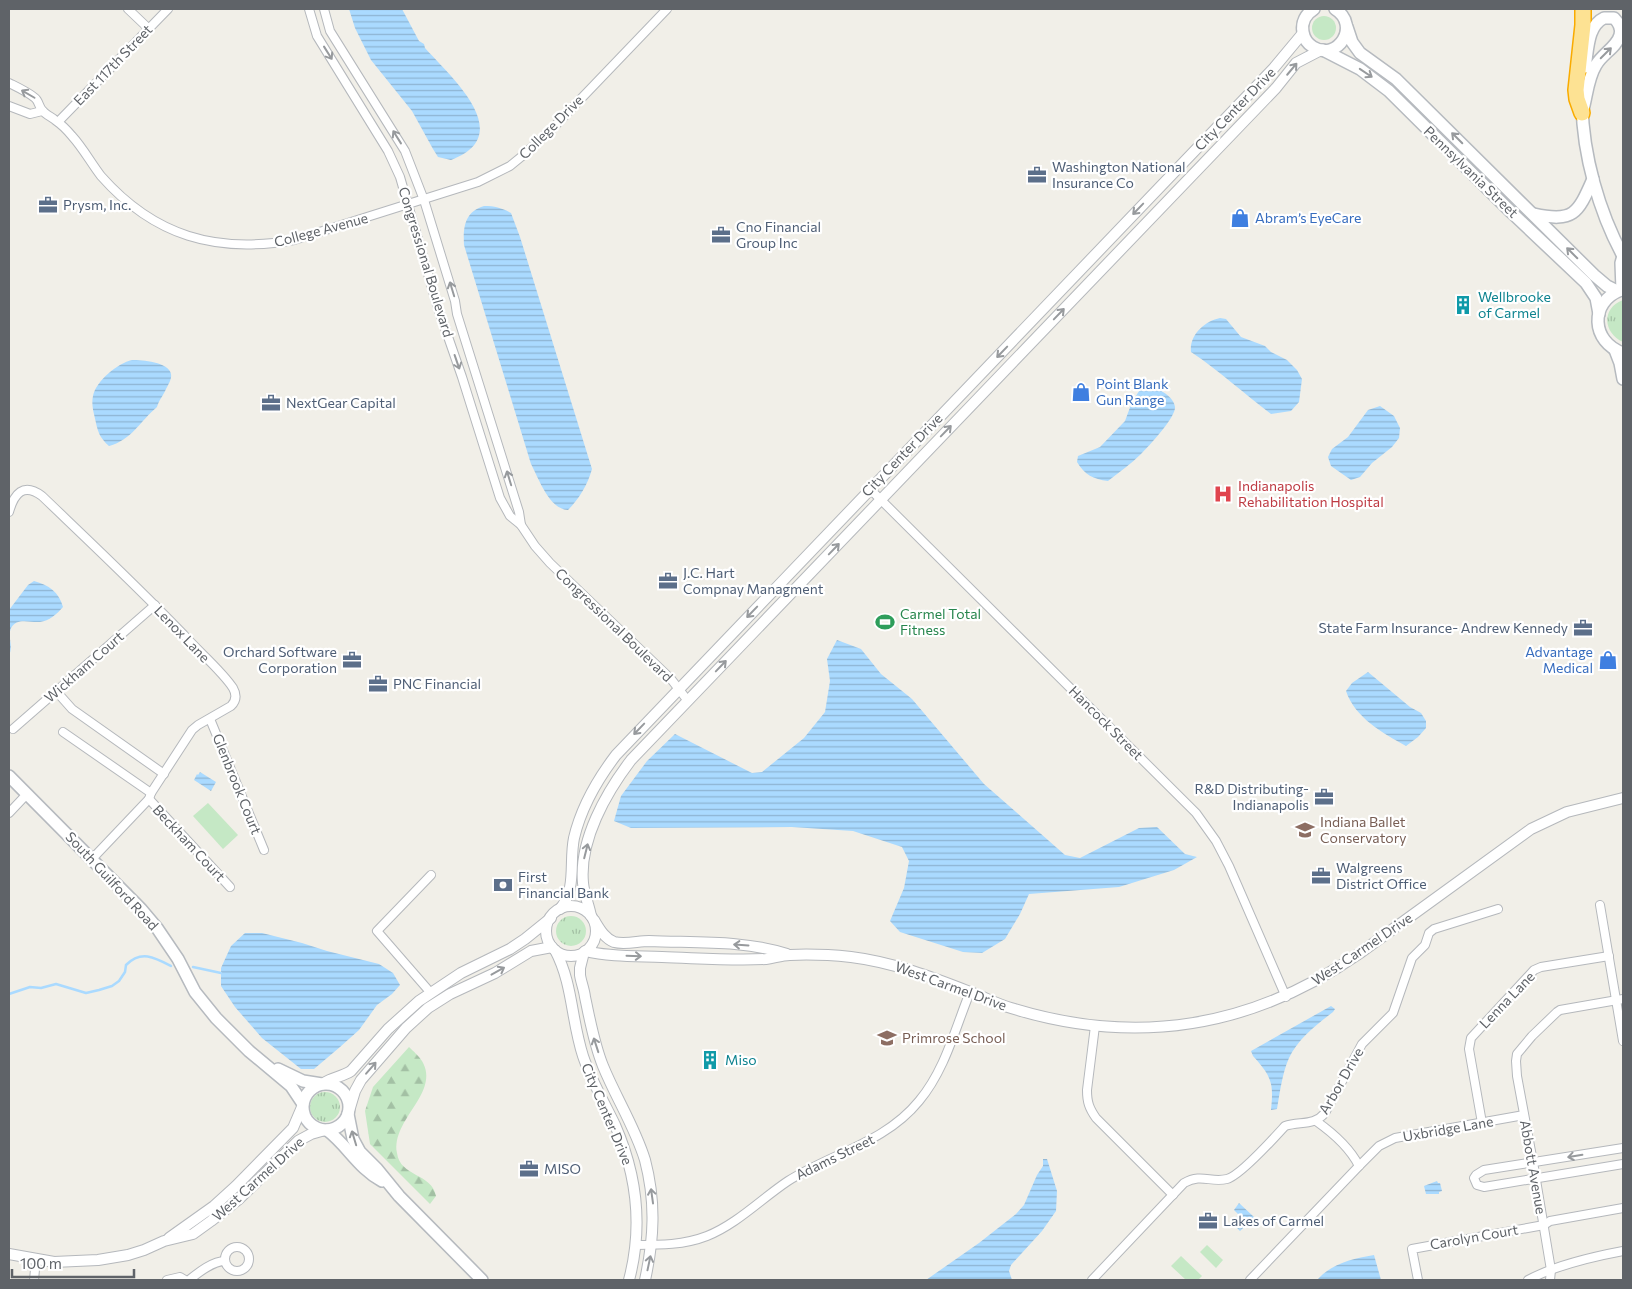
<svg xmlns="http://www.w3.org/2000/svg" width="1632" height="1289" viewBox="0 0 1632 1289" font-family="Commissioner,sans-serif">
	<style>
		.grass { fill: url(#grass-tufts) }
		.forest { fill: url(#forest-firs) }
		.garden { fill: #c5e8c5 }
		.water { fill: url(#water-rules) }
		.lines { fill: none; stroke-linecap: round; stroke-linejoin: round }
		.stream { stroke: #aadaff; stroke-width: 2.5 }
		.minor-casing { stroke: #b5b8bc; stroke-width: 10 }
		.tertiary-casing { stroke: #b5b8bc; stroke-width: 12 }
		.secondary-casing { stroke: #b6babf; stroke-width: 14 }
		.motorway-casing { stroke: #f9ab00; stroke-width: 18 }
		.minor { stroke: #fff; stroke-width: 8 }
		.tertiary { stroke: #fff; stroke-width: 10 }
		.secondary { stroke: #fff; stroke-width: 11 }
		.motorway { stroke: #fde293; stroke-width: 15 }
		.oneway { stroke: #979a9d }
		.labels { text-anchor: middle; stroke-width: 4.5; stroke-linejoin: round; paint-order: stroke }
		.street-label { font-size: 14px; fill: #5f6368; stroke: #fff }
		.service-label { font-size: 14px; fill: #4e5e75; stroke: #fff; text-anchor: start }
		.shop-label { font-size: 14px; fill: #366cbe; stroke: #fff; text-anchor: start }
		.culture-label { font-size: 14px; fill: #0d838f; stroke: #fff; text-anchor: start }
		.health-label { font-size: 14px; fill: #be3a42; stroke: #fff; text-anchor: start }
		.leisure-label { font-size: 14px; fill: #27864d; stroke: #fff; text-anchor: start }
		.education-label { font-size: 14px; fill: #785e54; stroke: #fff; text-anchor: start }
	</style>
	<defs>
		<pattern id="grass-tufts" width="24" height="20" patternUnits="userSpaceOnUse" patternTransform="scale(1.25)"><rect width="24" height="20" fill="#c5e8c5"/><path d="M3 7l-1-3M5 7V3M7 7l1-3M15 17l-1-3M17 17v-4M19 17l1-3" fill="none" stroke="#a3c0a4"/></pattern>
		<pattern id="forest-firs" width="22" height="20" patternUnits="userSpaceOnUse" patternTransform="scale(1.25)"><rect width="22" height="20" fill="#c5e8c5"/><path d="M5 1l3.5 6h-7zM16 11l3.5 6h-7z" fill="#a3c0a4"/></pattern>
		<pattern id="water-rules" width="6" height="5" patternUnits="userSpaceOnUse" patternTransform="scale(1.25)"><rect width="6" height="5" fill="#aadaff"/><path d="M0 2.5h6" fill="none" stroke="#8eb4d2"/></pattern>
	</defs>
	<rect width="100%" height="100%" fill="#f1efe8"/>
	<g class="grass">
		<path d="M1623 300V342C1603 333 1601 308 1623 300Z"/>
		<circle cx="571" cy="931" r="15"/>
		<circle cx="325" cy="1107" r="15"/>
	</g>
	<path class="forest" d="M409 1047C413 1051 419 1056 422 1061 441 1093 391 1119 397 1153 400 1177 432 1173 436 1196L430 1204 370 1144 365 1111 373 1087Z"/>
	<g class="garden">
		<circle cx="1324" cy="28" r="12"/>
		<path d="M208 803 238 835 223 849 193 816Z"/>
		<path d="M1207 1245 1223 1260 1216 1268 1200 1252Z"/>
		<path d="M1181 1256 1202 1276 1198 1280H1186L1171 1266Z"/>
	</g>
	<g class="water">
		<path d="M349 9H402L419 41 424 44 425 48C451 77 518 135 451 160L438 157 433 149 412 111 371 60 355 28Z"/>
		<path d="M484 206C495 206 502 208 511 213L520 237 592 469C588 484 579 499 568 510 549 509 539 479 531 464L464 245C463 226 465 212 484 206Z"/>
		<path d="M1220 318 1226 319 1241 337 1265 346 1271 352 1287 360 1297 370 1302 379 1299 402 1291 411 1271 414C1244 394 1220 371 1191 352 1189 335 1205 321 1220 318Z"/>
		<path d="M132 360C142 360 169 362 171 374 172 379 168 385 166 389 163 396 159 400 157 407 140 421 132 440 109 446 101 439 98 433 96 423 94 413 91 405 93 396 96 381 118 363 132 360Z"/>
		<path d="M1149 386C1159 388 1174 397 1175 407 1176 417 1149 446 1141 454 1131 464 1119 472 1108 481 1093 479 1085 475 1077 462L1078 456 1100 447 1125 421 1132 402 1141 388Z"/>
		<path d="M1380 406 1394 416 1400 428 1399 438 1392 447 1372 463 1360 477 1351 480 1331 466 1328 457 1332 449 1348 437 1368 410Z"/>
		<path d="M34 581C49 585 59 592 63 607 57 614 49 621 40 622 30 623 17 617 11 628 7 637 14 646 9 655V610L28 585Z"/>
		<path d="M837 640 861 649 881 674 912 699 984 784 1065 855 1080 858 1139 828 1157 827 1185 854 1197 857 1174 870 1119 887 1029 894 1020 914 1005 939 982 953 963 952 900 932 890 921 904 888 909 861 902 847 853 831 792 827 631 828 614 821 621 796 647 761 675 734 752 773 762 772 804 738 825 712 830 681 827 659Z"/>
		<path d="M1368 672 1410 707 1421 713 1426 721V728L1418 737 1406 746C1383 733 1355 718 1346 691L1352 683Z"/>
		<path d="M200 772 216 782 211 791 194 780 197 774 198 775Z"/>
		<path d="M245 933H262L302 943 327 951 379 964 393 973 400 985 392 994 377 1005 359 1030 340 1047 314 1069H301L262 1038 235 1007 221 986V968L231 946Z"/>
		<path d="M1331 1006 1335 1009 1333 1012C1316 1025 1298 1039 1289 1058 1282 1074 1280 1092 1277 1109L1271 1110C1274 1082 1271 1076 1253 1056L1251 1051Z"/>
		<path d="M1043 1159H1047L1057 1191 1056 1211 1042 1231 1011 1265 1009 1271 1012 1280H926L979 1243 1016 1214 1024 1205 1037 1175 1043 1166Z"/>
		<path d="M1437 1181 1438 1183H1440L1442 1191 1439 1192V1194H1426L1424 1186Z"/>
		<path d="M1239 1203 1254 1217 1240 1231 1231 1222 1239 1215 1234 1210Z"/>
		<path d="M1374 1255 1381 1280H1317C1332 1263 1352 1259 1374 1255Z"/>
	</g>
	<g class="lines">
		<g class="stream">
			<path d="M193 967 221 973"/>
			<path d="M9 994 30 987 41 988 56 984 86 993 99 990 112 986 119 981 125 972 126 965C141 950 154 957 171 966"/>
		</g>
		<g class="minor-casing">
			<g id="minor">
				<path d="M128 9 148 28"/>
				<path d="M309 9 317 36 388 151 400 177 437 305 462 377 500 498 510 516 521 525 535 546 550 563 671 679 688 701"/>
				<path d="M324 9 330 31 405 151 424 200 455 301 457 314 519 512 521 525"/>
				<path d="M9 83C17 87 28 92 35 98 39 101 39 108 43 111 46 115 52 117 55 120 61 124 67 130 72 136 83 148 91 163 101 176 154 236 216 254 294 240L478 182 510 166 521 157 550 131 667 9"/>
				<path d="M9 106 30 114 42 111"/>
				<path d="M58 122 168 9"/>
				<path d="M870 489 1196 813 1216 841 1229 866 1286 997"/>
				<path d="M9 512C14 494 23 482 42 496 90 542 138 587 184 635 198 651 222 671 233 688 237 695 236 701 231 706L198 725 192 730 151 793 149 799 92 859"/>
				<path d="M56 691 72 709 164 774"/>
				<path d="M210 719 264 850"/>
				<path d="M13 729 155 605"/>
				<path d="M63 732 151 793"/>
				<path d="M149 799 230 887"/>
				<path d="M9 813 27 794"/>
				<path d="M1600 905 1623 1041"/>
				<path d="M430 992 377 931 431 875"/>
				<path d="M1095 1026 1087 1090C1087 1102 1089 1108 1096 1118L1173 1195"/>
				<path d="M1316 1121C1333 1133 1350 1148 1359 1166"/>
				<path d="M1482 1123 1469 1049 1471 1038 1534 970 1541 967 1609 956"/>
				<path d="M1623 1148 1484 1170 1476 1175 1474 1178 1477 1185 1484 1187 1623 1164"/>
				<path d="M636 1245C660 1245 684 1245 707 1236 737 1224 761 1199 788 1181 832 1153 885 1143 919 1101 945 1070 955 1029 970 992"/>
				<circle cx="237" cy="1259" r="12"/>
				<path d="M34 1280 36 1259"/>
				<path d="M167 1280 180 1277 185 1280"/>
				<path d="M189 1280C199 1272 213 1261 225 1261"/>
				<path d="M1092 1280 1184 1183C1202 1173 1210 1183 1227 1179 1240 1176 1274 1138 1285 1126 1300 1121 1314 1126 1325 1113L1362 1044 1393 1013 1412 958 1425 945 1429 933 1434 929 1498 909"/>
				<path d="M1250 1280 1359 1166 1379 1146 1395 1138 1524 1115"/>
				<path d="M1418 1280 1412 1249 1544 1225 1550 1221 1623 1208"/>
				<path d="M1528 1280C1556 1265 1591 1257 1623 1251"/>
				<path d="M1550 1280 1551 1270 1533 1162 1517 1076 1516 1061 1517 1054 1532 1036 1557 1012 1560 1010 1623 999"/>
			</g>
		</g>
		<g class="tertiary-casing">
			<g id="tertiary">
				<circle cx="571" cy="931" r="25"/>
				<path d="M560 909C577 889 569 862 574 838 581 808 597 780 616 755L1273 69 1303 33"/>
				<path d="M591 916C589 905 584 894 583 883 579 840 606 793 631 760L1276 88 1296 63 1321 50"/>
				<path d="M594 920C599 928 604 938 614 942 625 945 638 941 649 941 695 943 744 940 787 954"/>
				<path d="M555 950C573 984 571 1019 583 1056 591 1080 604 1102 615 1125 637 1175 643 1227 629 1280"/>
				<path d="M585 951C610 957 637 956 662 957 696 958 732 961 766 959 774 958 782 955 790 955 810 954 831 955 851 957 892 962 932 977 970 992 984 997 997 1004 1011 1008 1137 1047 1252 1028 1360 953L1531 829 1567 812 1623 798"/>
				<path d="M584 952 580 968V975C581 982 584 989 585 997 590 1020 594 1044 603 1066 616 1098 635 1127 645 1160 656 1202 654 1239 645 1280"/>
				<path d="M324 1083C332 1077 342 1077 351 1071L388 1029 419 1001 461 973 510 949 525 939 551 918"/>
				<path d="M349 1111 355 1091 361 1080 406 1028 428 1008 450 994 495 973 531 951 552 947"/>
				<path d="M169 1238 214 1206 236 1186 293 1128 302 1107"/>
				<path d="M9 1254 54 1262 98 1260 128 1255 144 1250 164 1241 193 1234 211 1221 239 1199 298 1141 311 1134 325 1130"/>
			</g>
		</g>
		<g class="secondary-casing">
			<g id="secondary">
				<path d="M1314 9C1306 14 1301 22 1303 32 1304 38 1308 44 1313 47 1338 62 1361 25 1335 9"/>
				<path d="M1347 27 1352 42 1360 53 1396 79 1594 275 1607 286 1617 291"/>
				<path d="M1323 50 1360 69 1389 91 1511 212 1586 283 1596 298 1599 314"/>
				<path d="M1582 105C1583 155 1599 212 1623 256"/>
				<path d="M1582 113C1587 97 1587 80 1596 65 1602 54 1617 47 1620 35 1622 28 1619 23 1614 18H1604C1587 26 1588 51 1585 67"/>
				<path d="M1534 214C1574 223 1578 213 1593 179"/>
				<path d="M1621 290C1589 302 1591 342 1623 353"/>
				<path d="M1622 290 1621 263 1623 256"/>
				<path d="M1615 350 1620 363 1623 379"/>
				<path d="M9 776 141 909 157 928 178 959 195 992 216 1018 249 1051 291 1086 303 1104"/>
				<path d="M278 1069 303 1081 322 1084"/>
				<circle cx="326" cy="1107" r="23"/>
				<path d="M348 1114 353 1139 360 1152 377 1169 399 1196 482 1280"/>
				<path d="M327 1130C348 1146 358 1168 382 1181"/>
			</g>
		</g>
		<g class="motorway-casing">
			<path id="motorway" d="M1582 113 1577 99 1576 90 1583 25V9"/>
		</g>
		<use href="#minor" class="minor"/>
		<use href="#tertiary" class="tertiary"/>
		<use href="#secondary" class="secondary"/>
		<use href="#motorway" class="motorway"/>
	</g>
	<defs><path id="oneway-shaft" d="M-6 0H5M1.5-3L5.5 0L1.5 3" fill="none" stroke-width="1.6" stroke-linecap="round" stroke-linejoin="round" transform="scale(1.25)"/></defs>
	<g class="oneway">
		<use href="#oneway-shaft" transform="translate(328 53) rotate(58)"/>
		<use href="#oneway-shaft" transform="translate(1606 53) rotate(-45)"/>
		<use href="#oneway-shaft" transform="translate(1292 69) rotate(-50)"/>
		<use href="#oneway-shaft" transform="translate(1366 73) rotate(34)"/>
		<use href="#oneway-shaft" transform="translate(28 94) rotate(-150)"/>
		<use href="#oneway-shaft" transform="translate(397 137) rotate(-122)"/>
		<use href="#oneway-shaft" transform="translate(1457 138) rotate(-135)"/>
		<use href="#oneway-shaft" transform="translate(1138 209) rotate(134)"/>
		<use href="#oneway-shaft" transform="translate(1572 253) rotate(-135)"/>
		<use href="#oneway-shaft" transform="translate(452 289) rotate(-107)"/>
		<use href="#oneway-shaft" transform="translate(1059 314) rotate(-46)"/>
		<use href="#oneway-shaft" transform="translate(1002 352) rotate(134)"/>
		<use href="#oneway-shaft" transform="translate(457 362) rotate(71)"/>
		<use href="#oneway-shaft" transform="translate(946 431) rotate(-46)"/>
		<use href="#oneway-shaft" transform="translate(509 478) rotate(-107)"/>
		<use href="#oneway-shaft" transform="translate(834 549) rotate(-46)"/>
		<use href="#oneway-shaft" transform="translate(752 612) rotate(134)"/>
		<use href="#oneway-shaft" transform="translate(721 666) rotate(-46)"/>
		<use href="#oneway-shaft" transform="translate(639 729) rotate(134)"/>
		<use href="#oneway-shaft" transform="translate(586 851) rotate(-76)"/>
		<use href="#oneway-shaft" transform="translate(741 945) rotate(-176)"/>
		<use href="#oneway-shaft" transform="translate(634 956) rotate(2)"/>
		<use href="#oneway-shaft" transform="translate(498 971) rotate(-29)"/>
		<use href="#oneway-shaft" transform="translate(596 1045) rotate(-108)"/>
		<use href="#oneway-shaft" transform="translate(371 1068) rotate(-49)"/>
		<use href="#oneway-shaft" transform="translate(354 1138) rotate(-107)"/>
		<use href="#oneway-shaft" transform="translate(1575 1156) rotate(171)"/>
		<use href="#oneway-shaft" transform="translate(652 1196) rotate(-98)"/>
		<use href="#oneway-shaft" transform="translate(649 1263) rotate(-78)"/>
	</g>
	<defs>
		<g id="office-bare" transform="scale(1.5)"><path d="M-6-3h4V-5.5h4V-3h4V5H-6ZM-1-4.5V-3h2v-1.5ZM-6 0V1H6V0Z" fill="#5c6f8a" stroke="#fff" stroke-width="2.5" paint-order="stroke"/></g>
		<g id="shop-bare" transform="scale(1.5)"><path d="M-5-2.5h2.3a2.7 3.5 0 0 1 5.4 0H5L5.5 6h-11ZM-1.5-2.5h3a1.5 2.3 0 0 0-3 0Z" fill="#3f7fe0" stroke="#fff" stroke-width="2.5" paint-order="stroke"/></g>
		<g id="building-bare" transform="scale(1.5)"><path d="M-4-6H4V6H1V3H-1V6H-4ZM-2.5-4.3h1.7v1.8h-1.7ZM.8-4.3h1.7v1.8H.8ZM-2.5-1h1.7V.8h-1.7ZM.8-1h1.7V.8H.8Z" fill="#0f9aa8" stroke="#fff" stroke-width="2.5" paint-order="stroke"/></g>
		<g id="hospital-bare" transform="scale(1.5)"><path d="M-5-5h3v3.5h4V-5h3V5h-3V1.5h-4V5h-3Z" fill="#e0444e" stroke="#fff" stroke-width="2.5" paint-order="stroke"/></g>
		<g id="stadium-bare" transform="scale(1.5)"><path d="M0-5a6.5 5 0 1 0 0 10a6.5 5 0 1 0 0-10ZM-3.5-1.8h7v3.6h-7Z" fill="#2e9e5b" stroke="#fff" stroke-width="2.5" paint-order="stroke"/></g>
		<g id="school-bare" transform="scale(1.5)"><path d="M0-5L7-2L0 1L-7-2ZM-4 1L0 2.5L4 1V4Q0 6-4 4Z" fill="#8d6e63" stroke="#fff" stroke-width="2.5" paint-order="stroke"/></g>
		<g id="bank-bare" transform="scale(1.5)"><path d="M-6-4H6V4H-6ZM0-2.3a2.3 2.3 0 1 0 0 4.6a2.3 2.3 0 1 0 0-4.6Z" fill="#5c6f8a" stroke="#fff" stroke-width="2.5" paint-order="stroke"/></g>
	</defs>
	<g fill-rule="evenodd">
		<use href="#office-bare" x="1037" y="175"/>
		<use href="#office-bare" x="48" y="205"/>
		<use href="#shop-bare" x="1240" y="218"/>
		<use href="#office-bare" x="721" y="235"/>
		<use href="#building-bare" x="1463" y="305"/>
		<use href="#shop-bare" x="1081" y="392"/>
		<use href="#office-bare" x="271" y="403"/>
		<use href="#hospital-bare" x="1223" y="494"/>
		<use href="#office-bare" x="668" y="581"/>
		<use href="#stadium-bare" x="885" y="622"/>
		<use href="#office-bare" x="1583" y="628"/>
		<use href="#office-bare" x="352" y="660"/>
		<use href="#shop-bare" x="1608" y="660"/>
		<use href="#office-bare" x="378" y="684"/>
		<use href="#office-bare" x="1324" y="797"/>
		<use href="#school-bare" x="1305" y="830"/>
		<use href="#office-bare" x="1321" y="876"/>
		<use href="#bank-bare" x="503" y="885"/>
		<use href="#school-bare" x="887" y="1038"/>
		<use href="#building-bare" x="710" y="1060"/>
		<use href="#office-bare" x="529" y="1169"/>
		<use href="#office-bare" x="1208" y="1221"/>
	</g>
	<g class="labels">
		<g class="street-label">
			<text transform="translate(113 65) rotate(-46)" y="5">East 117th Street</text>
			<text transform="translate(1235 109) rotate(-46)" y="5">City Center Drive</text>
			<text transform="translate(551 127) rotate(-45)" y="5">College Drive</text>
			<text transform="translate(1471 172) rotate(44)" y="5">Pennsylvania Street</text>
			<text transform="translate(321 230) rotate(-15)" y="5">College Avenue</text>
			<text transform="translate(426 262) rotate(73)" y="5">Congressional Boulevard</text>
			<text transform="translate(902 455) rotate(-46)" y="5">City Center Drive</text>
			<text transform="translate(614 625) rotate(44)" y="5">Congressional Boulevard</text>
			<text transform="translate(182 634) rotate(46)" y="5">Lenox Lane</text>
			<text transform="translate(84 667) rotate(-41)" y="5">Wickham Court</text>
			<text transform="translate(1106 723) rotate(45)" y="5">Hancock Street</text>
			<text transform="translate(237 784) rotate(68)" y="5">Glenbrook Court</text>
			<text transform="translate(189 843) rotate(47)" y="5">Beckham Court</text>
			<text transform="translate(112 881) rotate(47)" y="5">South Guilford Road</text>
			<text transform="translate(1362 949) rotate(-34)" y="5">West Carmel Drive</text>
			<text transform="translate(951 986) rotate(20)" y="5">West Carmel Drive</text>
			<text transform="translate(1507 1000) rotate(-46)" y="5">Lenna Lane</text>
			<text transform="translate(1341 1081) rotate(-60)" y="5">Arbor Drive</text>
			<text transform="translate(607 1114) rotate(67)" y="5">City Center Drive</text>
			<text transform="translate(1448 1129) rotate(-10)" y="5">Uxbridge Lane</text>
			<text transform="translate(835 1157) rotate(-26)" y="5">Adams Street</text>
			<text transform="translate(1533 1167) rotate(80)" y="5">Abbott Avenue</text>
			<text transform="translate(258 1179) rotate(-42)" y="5">West Carmel Drive</text>
			<text transform="translate(1474 1237) rotate(-10)" y="5">Carolyn Court</text>
		</g>
		<g class="service-label">
			<text x="1052" y="172">Washington National<tspan x="1052" dy="16">Insurance Co</tspan></text>
			<text x="63" y="210">Prysm, Inc.</text>
			<text x="736" y="232">Cno Financial<tspan x="736" dy="16">Group Inc</tspan></text>
			<text x="286" y="408">NextGear Capital</text>
			<text x="683" y="578">J.C. Hart<tspan x="683" dy="16">Compnay Managment</tspan></text>
			<text x="1568" y="633" text-anchor="end">State Farm Insurance- Andrew Kennedy</text>
			<text x="337" y="657" text-anchor="end">Orchard Software<tspan x="337" dy="16">Corporation</tspan></text>
			<text x="393" y="689">PNC Financial</text>
			<text x="1309" y="794" text-anchor="end">R&amp;D Distributing-<tspan x="1309" dy="16">Indianapolis</tspan></text>
			<text x="1336" y="873">Walgreens<tspan x="1336" dy="16">District Office</tspan></text>
			<text x="518" y="882">First<tspan x="518" dy="16">Financial Bank</tspan></text>
			<text x="544" y="1174">MISO</text>
			<text x="1223" y="1226">Lakes of Carmel</text>
		</g>
		<g class="shop-label">
			<text x="1255" y="223">Abram’s EyeCare</text>
			<text x="1096" y="389">Point Blank<tspan x="1096" dy="16">Gun Range</tspan></text>
			<text x="1593" y="657" text-anchor="end">Advantage<tspan x="1593" dy="16">Medical</tspan></text>
		</g>
		<g class="culture-label">
			<text x="1478" y="302">Wellbrooke<tspan x="1478" dy="16">of Carmel</tspan></text>
			<text x="725" y="1065">Miso</text>
		</g>
		<g class="health-label">
			<text x="1238" y="491">Indianapolis<tspan x="1238" dy="16">Rehabilitation Hospital</tspan></text>
		</g>
		<g class="leisure-label">
			<text x="900" y="619">Carmel Total<tspan x="900" dy="16">Fitness</tspan></text>
		</g>
		<g class="education-label">
			<text x="1320" y="827">Indiana Ballet<tspan x="1320" dy="16">Conservatory</tspan></text>
			<text x="902" y="1043">Primrose School</text>
		</g>
	</g>
	<rect width="1632" height="1289" fill="none" stroke="#5f6368" stroke-width="20"/>
	<path d="M12 1269v8h122v-8" fill="none" stroke="#5f6368" stroke-width="2.5"/>
	<text x="20" y="1269" font-size="15" fill="#5f6368" stroke="#ffffff" stroke-width="4" paint-order="stroke">100 m</text>
</svg>
